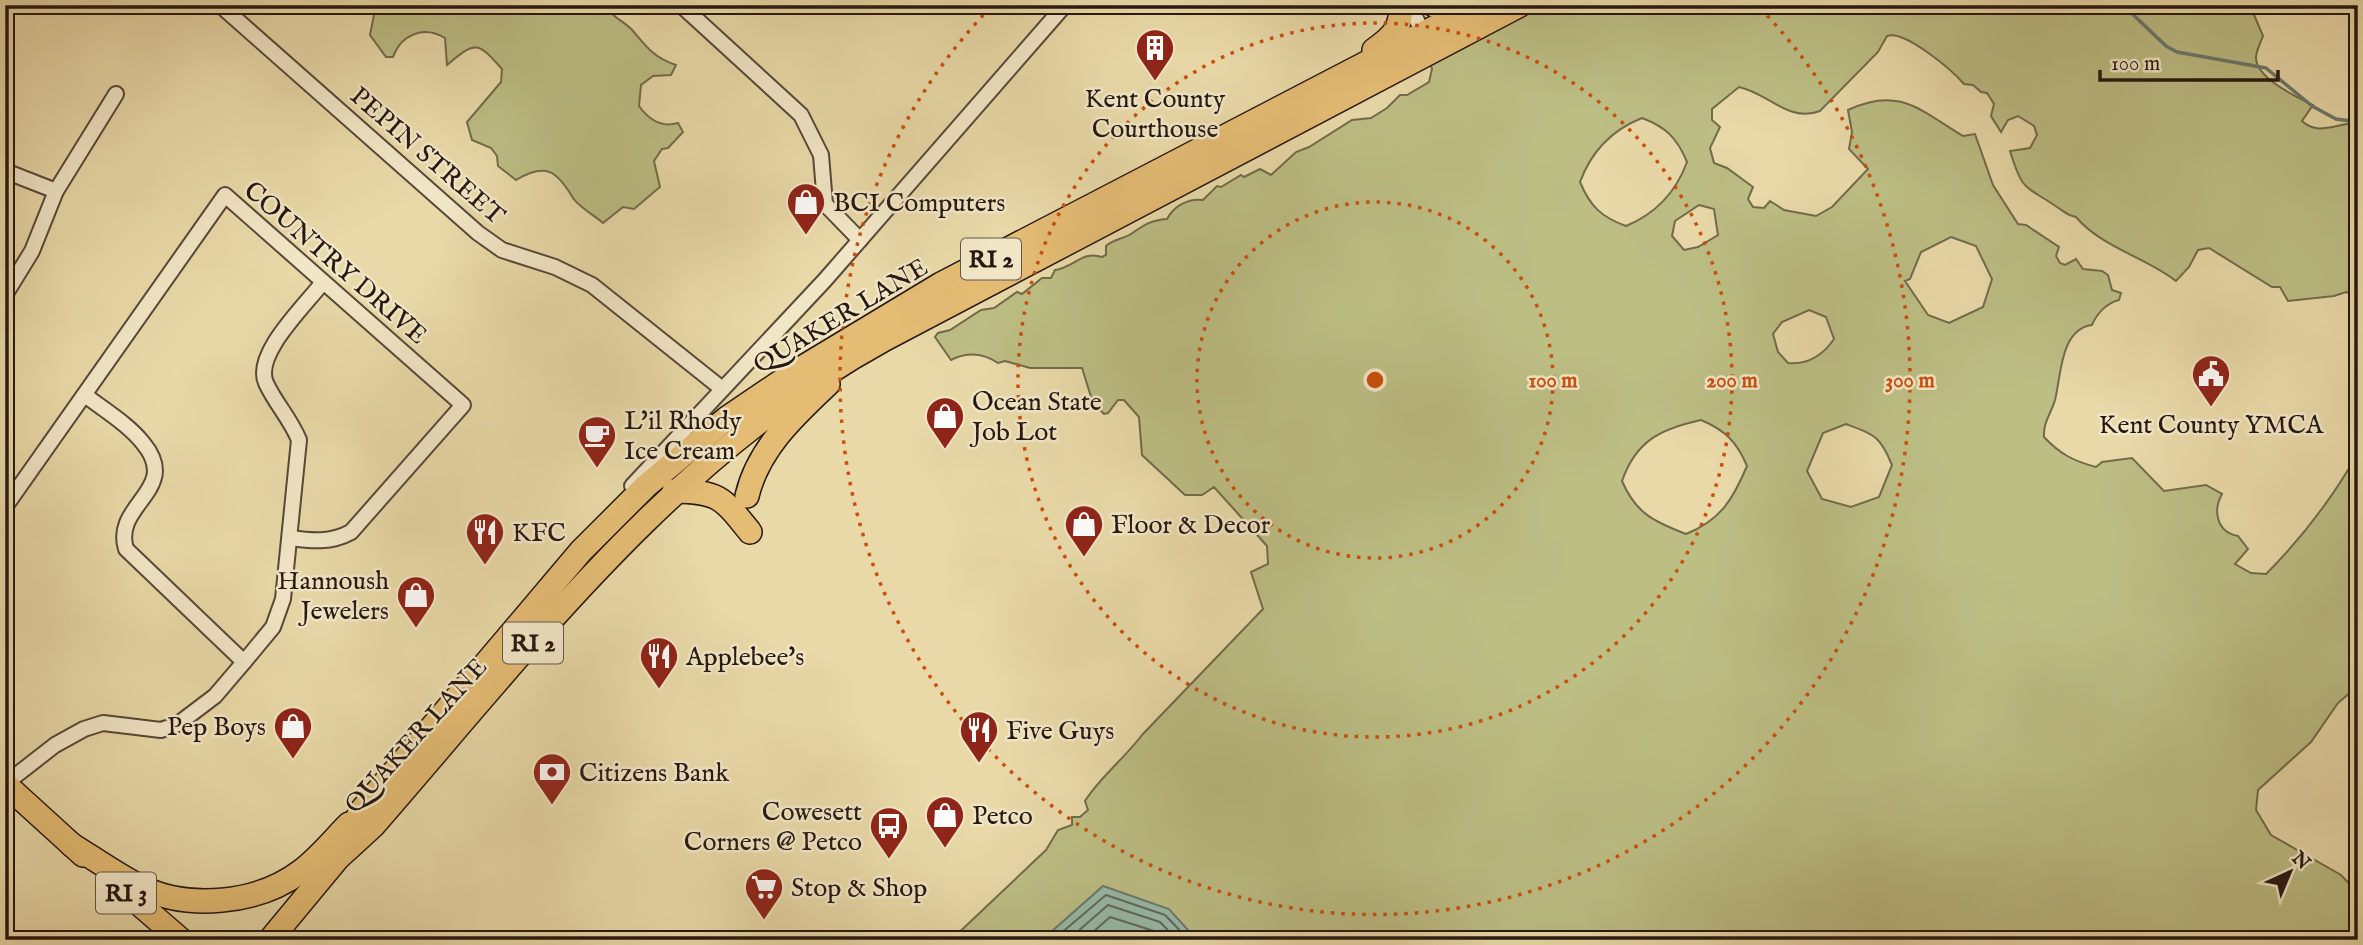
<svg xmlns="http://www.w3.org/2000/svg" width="2363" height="945" viewBox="0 0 2363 945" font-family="'IM FELL English',serif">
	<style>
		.green { fill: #bcbe84; stroke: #716b4b; stroke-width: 2; fill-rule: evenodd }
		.water { fill: #97baa9; stroke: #6a796d; stroke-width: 2 }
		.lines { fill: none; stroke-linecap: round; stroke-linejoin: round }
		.shore { stroke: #5e695e; stroke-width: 2 }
		.stream { stroke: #6a796d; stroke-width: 3.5 }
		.street-casing { stroke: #574838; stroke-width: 18 }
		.primary-casing { stroke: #261812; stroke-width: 26 }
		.street { stroke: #f1e6c6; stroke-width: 14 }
		.primary { stroke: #e4bc74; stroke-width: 23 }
		.ring { fill: none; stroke: #cb4f0d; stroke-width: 3.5; stroke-dasharray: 3.5 7 }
		.labels { text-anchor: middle; stroke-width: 5; stroke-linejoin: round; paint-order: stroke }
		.shield { fill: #f1e6c6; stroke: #635648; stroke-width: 2 }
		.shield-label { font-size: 24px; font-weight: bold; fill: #261812 }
		.poi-label { font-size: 26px; fill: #261812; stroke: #f1e6c6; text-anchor: start }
		.street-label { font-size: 26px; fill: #261812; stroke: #f1e6c6 }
		.centre { fill: #cb4f0d; stroke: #f1e6c6; stroke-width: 3.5 }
		.ring-label { font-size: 21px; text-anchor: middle; font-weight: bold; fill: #cb4f0d; stroke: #f1e6c6; stroke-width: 5; stroke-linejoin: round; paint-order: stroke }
	</style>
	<rect width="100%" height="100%" fill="#e9d9a8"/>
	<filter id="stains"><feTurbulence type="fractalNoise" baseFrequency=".00286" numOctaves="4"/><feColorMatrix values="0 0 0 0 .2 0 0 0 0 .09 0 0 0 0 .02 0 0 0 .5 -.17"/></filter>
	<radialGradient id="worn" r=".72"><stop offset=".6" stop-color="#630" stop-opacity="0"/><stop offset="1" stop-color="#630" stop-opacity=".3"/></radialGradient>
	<g class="green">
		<path d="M365 5H606C613 19 625 21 634 32 647 48 655 58 676 65L671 75 653 76 641 85 639 106C649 120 661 128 678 123L683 132 668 148 662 149 654 161 660 187 634 209 623 207 603 223C595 216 578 206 573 198 557 171 546 162 516 180L498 166 497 156 491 148 472 140 467 122 501 82 502 69C478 42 476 40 447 65L445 38C423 25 401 35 393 57H386L370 35 374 15Z"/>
		<path d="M1518 5H2255L2252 10 2263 36C2261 42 2256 51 2256 57 2255 78 2297 97 2313 105L2302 121C2318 137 2339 122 2358 123V293L2354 295 2346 292 2334 296 2288 301 2280 287H2272L2209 248 2198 250 2189 267 2176 281C2147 258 2101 247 2076 217 2066 215 2065 212 2057 207 2025 185 2023 193 2010 151L2030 148 2037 135 2034 126 2018 116 2008 120 2001 132 1991 116 1994 104 1987 93 1981 92 1973 85 1964 84C1953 71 1904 29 1887 36L1878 52 1820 111C1789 123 1768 93 1739 87L1712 109V120L1720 127 1710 148 1714 163 1727 168 1753 187 1748 199 1753 207 1764 208 1770 201 1784 210 1816 216 1832 207 1868 169 1849 149 1852 132 1848 110C1899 86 1920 110 1963 136L1975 134 1993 185 2018 224 2026 225 2059 247 2056 256 2060 263 2065 265 2076 259 2083 269 2102 271 2108 275 2112 290 2121 293 2119 300C2107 303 2097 313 2092 325 2060 329 2061 377 2055 400 2051 414 2043 422 2044 437 2061 455 2074 461 2096 467L2102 462 2132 458 2164 491 2206 485 2222 494C2213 510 2216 532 2238 536L2248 549 2235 564 2251 573 2266 574C2303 537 2332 499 2358 453V686L2338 703 2311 742 2258 790 2256 810 2271 835 2341 875 2358 893V940H1197L1196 937 1061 925 1042 940H951L1046 850 1058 830 1072 825V817H1080L1088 810 1085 801C1100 777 1124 759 1142 735L1263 609 1251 572 1268 564 1267 546 1214 487 1202 495H1185L1142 455 1139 417 1124 400H1118L1108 413 1104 414 1093 403 1082 368H1030L1005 361 998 363C983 353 967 352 951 360L935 337 938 333 950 330 981 310 994 308 1017 292 1022 294 1042 278H1051L1055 270C1073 268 1083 250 1102 257L1106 255V246C1114 239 1123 239 1131 234 1144 225 1151 220 1167 219 1174 206 1188 198 1203 200L1217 186 1221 187 1241 175 1244 177 1260 169 1271 175 1296 152 1309 147 1352 120 1371 118 1387 108 1400 95H1407L1429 82 1432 69 1426 50ZM1642 118C1666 127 1677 138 1687 162 1676 192 1655 214 1626 226 1601 217 1590 206 1580 182 1591 152 1612 130 1642 118ZM1699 205 1714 209 1718 235 1698 247 1684 250 1672 236 1675 221ZM1951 237 1976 246 1992 279 1983 307 1949 323 1928 315 1905 281 1910 279 1921 252ZM1809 310 1826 317 1834 339C1823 355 1809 365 1788 363L1778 352 1773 334 1782 322ZM1701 420C1725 430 1737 442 1747 466 1733 499 1721 520 1686 534 1655 522 1636 514 1622 481 1636 441 1660 429 1701 420ZM1846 424C1875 435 1880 436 1892 465L1879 497 1851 507 1822 499 1807 471 1823 433Z"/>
	</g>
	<path class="water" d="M1103 886 1169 909 1197 940H1042Z"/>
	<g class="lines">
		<g class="shore">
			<path d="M1053 940 1106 895 1165 915 1189 940"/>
			<path d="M1068 940 1108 905 1160 922 1177 940"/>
			<path d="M1084 940 1110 917 1154 931 1163 940"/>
		</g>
		<path class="stream" d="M2123 5 2166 46 2177 52 2266 68 2312 106 2336 119 2358 122"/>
		<g class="street-casing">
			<g id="street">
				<path d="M220 5 478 233 502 250 555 267 592 285 721 388"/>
				<path d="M681 5 801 115 821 155 825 204 860 240"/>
				<path d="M1409 5 1426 38"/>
				<path d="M5 171 56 191"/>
				<path d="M5 295 32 251 56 191 116 94"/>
				<path d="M85 395C104 410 128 424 143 443 182 490 112 504 126 549L244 662"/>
				<path d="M632 486 825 280 1065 5"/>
				<path d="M5 507 225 195 463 405 351 532C331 543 312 541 290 538"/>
				<path d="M5 784 55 745 84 729 103 723 161 730 178 724 215 696 244 662 273 627 283 599 299 440C290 418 275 403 266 383 253 354 306 305 323 282"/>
			</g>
		</g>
		<g class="primary-casing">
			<g id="primary">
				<path d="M1434 5H1452"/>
				<path d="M1374 50C1391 38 1403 28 1400 5"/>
				<path d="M674 491C719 492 722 497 750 532"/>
				<path d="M747 496C758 449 794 416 828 384"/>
				<path d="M5 784 83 855"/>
				<path d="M72 845C95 859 117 875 141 887 188 910 257 904 300 872 318 859 333 840 349 824"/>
				<path d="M344 845 361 811 581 551 646 486 727 418 795 372 941 284 1478 5"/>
				<path d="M114 882 181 940"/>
				<path d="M270 940 338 858 373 826C528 648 674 454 885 339L1520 5"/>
			</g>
		</g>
		<use href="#street" class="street"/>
		<use href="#primary" class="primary"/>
	</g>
	<g class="ring">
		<circle cx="1375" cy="380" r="178"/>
		<circle cx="1375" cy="380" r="357"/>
		<path d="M1760 8A535 535 0 1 1 990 8"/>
	</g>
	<defs>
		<g id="building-pin" transform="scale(2.0125)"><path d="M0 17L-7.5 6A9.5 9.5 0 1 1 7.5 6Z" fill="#8f2418" stroke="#f1e6c6"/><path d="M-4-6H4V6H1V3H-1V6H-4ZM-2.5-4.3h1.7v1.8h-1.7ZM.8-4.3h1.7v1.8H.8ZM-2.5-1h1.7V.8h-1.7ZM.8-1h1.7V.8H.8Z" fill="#fff"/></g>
		<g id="shop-pin" transform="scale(2.0125)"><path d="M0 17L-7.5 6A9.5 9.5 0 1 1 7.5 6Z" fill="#8f2418" stroke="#f1e6c6"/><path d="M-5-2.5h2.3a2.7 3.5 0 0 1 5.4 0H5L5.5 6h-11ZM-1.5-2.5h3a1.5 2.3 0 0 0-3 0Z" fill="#fff"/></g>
		<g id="civic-pin" transform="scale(2.0125)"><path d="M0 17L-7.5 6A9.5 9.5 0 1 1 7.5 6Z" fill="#8f2418" stroke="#f1e6c6"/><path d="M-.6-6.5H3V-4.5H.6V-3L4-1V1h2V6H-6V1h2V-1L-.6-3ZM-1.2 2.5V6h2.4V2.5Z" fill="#fff"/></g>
		<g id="cafe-pin" transform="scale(2.0125)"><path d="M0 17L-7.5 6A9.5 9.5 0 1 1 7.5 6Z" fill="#8f2418" stroke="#f1e6c6"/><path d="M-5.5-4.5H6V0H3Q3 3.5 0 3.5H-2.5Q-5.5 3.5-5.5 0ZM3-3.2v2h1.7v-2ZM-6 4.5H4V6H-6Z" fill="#fff"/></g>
		<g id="restaurant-pin" transform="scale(2.0125)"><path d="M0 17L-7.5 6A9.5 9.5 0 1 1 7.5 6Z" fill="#8f2418" stroke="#f1e6c6"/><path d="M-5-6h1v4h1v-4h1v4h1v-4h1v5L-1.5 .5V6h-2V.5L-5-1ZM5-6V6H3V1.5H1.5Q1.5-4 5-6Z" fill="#fff"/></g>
		<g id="bank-pin" transform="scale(2.0125)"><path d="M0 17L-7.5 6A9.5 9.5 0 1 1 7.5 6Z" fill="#8f2418" stroke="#f1e6c6"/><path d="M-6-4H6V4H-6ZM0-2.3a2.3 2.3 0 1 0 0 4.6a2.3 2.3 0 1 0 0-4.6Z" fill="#fff"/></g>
		<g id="bus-pin" transform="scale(2.0125)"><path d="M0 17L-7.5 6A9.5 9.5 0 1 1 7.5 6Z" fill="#8f2418" stroke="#f1e6c6"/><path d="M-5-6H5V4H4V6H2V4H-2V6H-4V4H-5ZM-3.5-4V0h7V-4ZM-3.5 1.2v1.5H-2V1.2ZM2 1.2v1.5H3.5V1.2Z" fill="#fff"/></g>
		<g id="supermarket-pin" transform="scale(2.0125)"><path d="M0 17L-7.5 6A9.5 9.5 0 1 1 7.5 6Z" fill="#8f2418" stroke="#f1e6c6"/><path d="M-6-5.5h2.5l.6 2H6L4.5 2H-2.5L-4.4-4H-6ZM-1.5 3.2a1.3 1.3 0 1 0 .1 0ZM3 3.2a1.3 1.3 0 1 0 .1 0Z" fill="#fff"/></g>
	</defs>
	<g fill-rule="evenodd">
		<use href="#building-pin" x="1155" y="48"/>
		<use href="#shop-pin" x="806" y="202"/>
		<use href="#civic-pin" x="2211" y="374"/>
		<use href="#shop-pin" x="945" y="416"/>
		<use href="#cafe-pin" x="597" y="435"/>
		<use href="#shop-pin" x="1084" y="524"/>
		<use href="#restaurant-pin" x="485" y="532"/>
		<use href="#shop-pin" x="416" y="595"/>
		<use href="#restaurant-pin" x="659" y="656"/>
		<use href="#shop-pin" x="293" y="726"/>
		<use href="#restaurant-pin" x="979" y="730"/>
		<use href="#bank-pin" x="552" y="772"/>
		<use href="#shop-pin" x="945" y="815"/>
		<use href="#bus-pin" x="889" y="826"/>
		<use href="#supermarket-pin" x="764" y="887"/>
	</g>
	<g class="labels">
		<g class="shield">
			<rect x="961" y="238.5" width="60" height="41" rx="5"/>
			<rect x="503" y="622.5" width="60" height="41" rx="5"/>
			<rect x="96" y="872.5" width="60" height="41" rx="5"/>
		</g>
		<g class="shield-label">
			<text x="991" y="267">RI 2</text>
			<text x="533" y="651">RI 2</text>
			<text x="126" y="901">RI 3</text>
		</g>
		<g class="poi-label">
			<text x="1155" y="107" text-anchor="middle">Kent County<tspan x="1155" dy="30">Courthouse</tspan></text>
			<text x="833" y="211">BCI Computers</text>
			<text x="972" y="410">Ocean State<tspan x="972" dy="30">Job Lot</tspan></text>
			<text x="624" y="429">L'il Rhody<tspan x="624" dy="30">Ice Cream</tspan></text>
			<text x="2211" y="433" text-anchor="middle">Kent County YMCA</text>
			<text x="1111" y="533">Floor &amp; Decor</text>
			<text x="512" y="541">KFC</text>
			<text x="389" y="589" text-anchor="end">Hannoush<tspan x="389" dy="30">Jewelers</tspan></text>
			<text x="686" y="665">Applebee's</text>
			<text x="266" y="735" text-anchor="end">Pep Boys</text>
			<text x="1006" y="739">Five Guys</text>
			<text x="579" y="781">Citizens Bank</text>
			<text x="862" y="820" text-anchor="end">Cowesett<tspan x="862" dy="30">Corners @ Petco</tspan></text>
			<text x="972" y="824">Petco</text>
			<text x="791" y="896">Stop &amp; Shop</text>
		</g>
		<g class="street-label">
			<text transform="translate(428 155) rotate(41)" y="9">PEPIN STREET</text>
			<text transform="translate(336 262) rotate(41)" y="9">COUNTRY DRIVE</text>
			<text transform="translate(840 315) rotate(-31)" y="9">QUAKER LANE</text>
			<text transform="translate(415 735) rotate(-48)" y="9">QUAKER LANE</text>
		</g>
	</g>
	<circle cx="1375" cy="380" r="10" class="centre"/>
	<g class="ring-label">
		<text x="1553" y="387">100 m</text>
		<text x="1732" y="387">200 m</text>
		<text x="1910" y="387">300 m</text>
	</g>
	<rect width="2363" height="945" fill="none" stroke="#e9d9a8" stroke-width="28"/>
	<rect x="7" y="7" width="2349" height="931" fill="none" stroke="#261812" stroke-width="3.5"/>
	<rect x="14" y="14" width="2335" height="917" fill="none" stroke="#261812" stroke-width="2"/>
	<g transform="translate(2290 872) rotate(44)" stroke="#f1e6c6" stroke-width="5" paint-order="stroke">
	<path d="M0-5L12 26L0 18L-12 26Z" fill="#261812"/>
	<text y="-10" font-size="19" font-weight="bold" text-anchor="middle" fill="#261812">N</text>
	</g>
	<path d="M2100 70v10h178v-10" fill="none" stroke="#261812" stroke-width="3.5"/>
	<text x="2111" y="70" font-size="21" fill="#261812" stroke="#f1e6c6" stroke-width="5" paint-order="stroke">100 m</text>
	<rect width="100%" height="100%" filter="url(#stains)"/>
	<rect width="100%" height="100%" fill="url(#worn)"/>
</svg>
